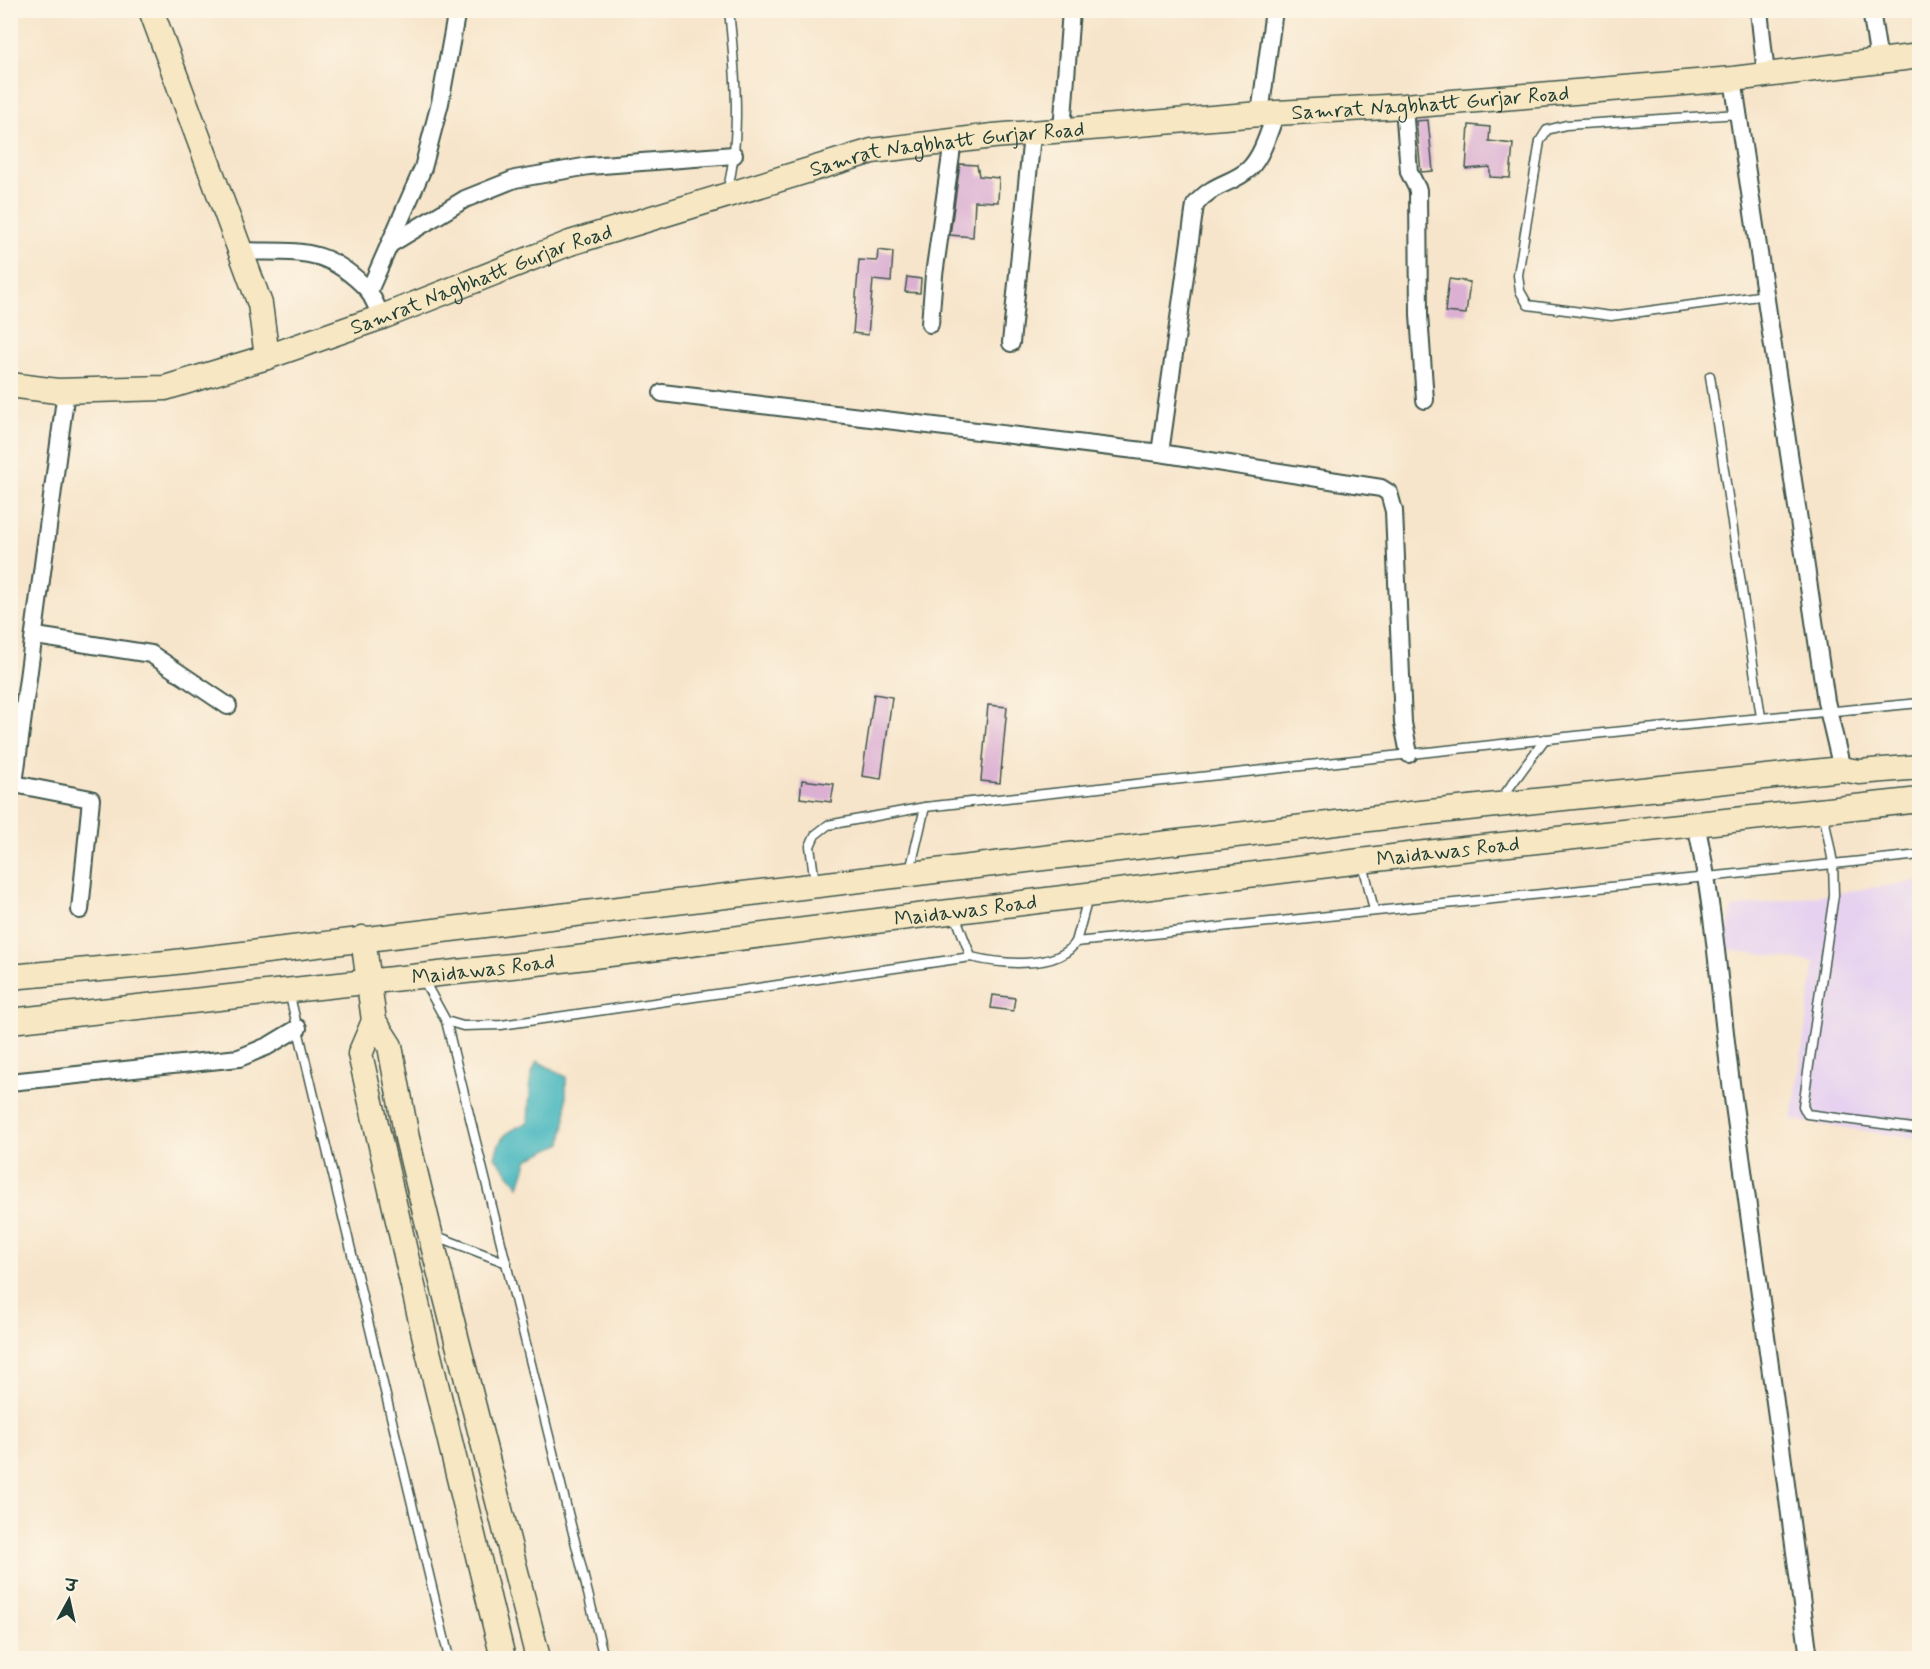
<svg xmlns="http://www.w3.org/2000/svg" width="1930" height="1669" viewBox="0 0 1930 1669" font-family="Mynerve,'Playpen Sans Deva',sans-serif">
	<style>
		.built { fill: #e6d2f0 }
		.water { fill: #49b8bf; stroke: #347a7a; stroke-width: 1.5 }
		.building { fill: #dbb0d3 }
		.lines { fill: none; stroke-linecap: round; stroke-linejoin: round }
		.lane-casing { stroke: #3f564b; stroke-width: 11 }
		.street-casing { stroke: #3f564b; stroke-width: 20 }
		.secondary-casing { stroke: #3f564b; stroke-width: 27 }
		.lane { stroke: #fff; stroke-width: 8 }
		.street { stroke: #fff; stroke-width: 16 }
		.secondary { stroke: #f7e8c3; stroke-width: 24 }
		.labels { text-anchor: middle; stroke-width: 4.5; stroke-linejoin: round; paint-order: stroke }
		.street-label { font-size: 21px; fill: #1f3d34; stroke: #fcf5e5 }
	</style>
	<rect width="100%" height="100%" fill="#fcf5e5"/>
	<filter id="ink" filterUnits="userSpaceOnUse"><feTurbulence type="fractalNoise" baseFrequency=".0167" numOctaves="2"/><feDisplacementMap in="SourceGraphic" scale="12" xChannelSelector="R" yChannelSelector="G"/><feConvolveMatrix kernelMatrix="1 2 1 2 8 2 1 2 1" color-interpolation-filters="sRGB"/></filter>
	<filter id="wash" filterUnits="userSpaceOnUse"><feTurbulence type="fractalNoise" baseFrequency=".008" numOctaves="4" result="noise"/><feDisplacementMap in="SourceGraphic" scale="24" xChannelSelector="R" yChannelSelector="G"/><feGaussianBlur stdDeviation="1.35" result="paint"/><feColorMatrix in="noise" values="0 0 0 0 0 0 0 0 0 0 0 0 0 0 0 0 0 1.4 0 .05"/><feComposite in="paint" operator="in"/></filter>
	<g filter="url(#wash)">
		<rect width="100%" height="100%" fill="#f7e5cb"/>
		<path class="built" d="M1919 881V1139L1792 1120 1815 962 1724 949 1732 908Z"/>
		<path class="water" d="M537 1061 566 1077V1116L562 1143 528 1159 519 1186 495 1157C500 1134 508 1132 528 1122L531 1076Z"/>
		<g id="blocks">
			<g class="building">
				<path d="M1428 120 1433 171 1421 172 1416 121Z"/>
				<path d="M1469 125 1490 127 1489 141 1513 144 1510 178 1490 177V167L1466 169Z"/>
				<path d="M960 164 977 165 979 176 999 178 998 202 975 201 973 237 950 235Z"/>
				<path d="M878 250 893 252 891 282 873 280 868 335 853 333 859 260 877 261Z"/>
				<path d="M907 277 921 279 920 293 905 292Z"/>
				<path d="M1449 279 1470 282 1466 314 1445 312Z"/>
				<path d="M874 694 892 697 881 779 862 776Z"/>
				<path d="M988 705 1007 707 1000 783 981 781Z"/>
				<path d="M802 780 834 784 831 802 800 798Z"/>
				<path d="M993 995 1015 998 1013 1011 991 1008Z"/>
			</g>
		</g>
	</g>
	<g filter="url(#ink)">
		<use href="#blocks" fill-opacity="0" stroke="#3f564b" stroke-width="1.5"/>
		<g class="lines">
			<g class="lane-casing">
				<g id="lane">
					<path d="M1739 114 1566 125 1547 130 1540 141 1518 275 1520 291 1528 305 1611 316 1766 295"/>
					<path d="M727 192C742 134 735 69 729 10"/>
					<path d="M1710 376 1761 717"/>
					<path d="M1501 799 1545 739"/>
					<path d="M1823 811 1833 863 1834 895 1803 1106 1807 1114 1920 1129"/>
					<path d="M1363 864 1374 910"/>
					<path d="M910 871 925 807"/>
					<path d="M815 883 810 846 815 835 828 825 925 807 1603 733 1920 703"/>
					<path d="M955 915 971 957"/>
					<path d="M1076 942 1088 898"/>
					<path d="M423 979 446 1021 463 1026 501 1025 971 957C1000 964 1058 970 1076 942L1920 855"/>
					<path d="M289 992 449 1658"/>
					<path d="M446 1021 604 1658"/>
					<path d="M434 1235 507 1263"/>
				</g>
			</g>
			<g class="street-casing">
				<g id="street">
					<path d="M1759 10 1766 75"/>
					<path d="M1871 10 1879 61"/>
					<path d="M1733 79 1826 701 1842 769"/>
					<path d="M1404 106 1409 172 1418 190 1419 315 1425 400"/>
					<path d="M1260 114 1274 10"/>
					<path d="M1062 131 1071 10"/>
					<path d="M389 245 465 199 515 179 589 166 734 155"/>
					<path d="M241 251C301 253 325 245 369 291"/>
					<path d="M382 317 369 291 423 168 440 103 457 10"/>
					<path d="M930 324 934 275 953 141"/>
					<path d="M1011 343 1032 135"/>
					<path d="M66 391 14 784 91 799 80 910"/>
					<path d="M662 393 1160 453 1195 205C1212 183 1233 184 1249 169 1263 155 1269 131 1276 113"/>
					<path d="M1160 453 1381 488 1389 493 1394 511 1403 723 1409 754"/>
					<path d="M36 636 151 654 228 706"/>
					<path d="M1696 824C1716 914 1720 1006 1733 1098 1759 1285 1785 1471 1809 1658"/>
					<path d="M10 1082 239 1058 268 1046 298 1028"/>
				</g>
			</g>
			<g class="secondary-casing">
				<g id="secondary">
					<path d="M151 10 260 304 267 357"/>
					<path id="s1" d="M10 385 57 391 165 388 267 357 382 317 570 243 872 151 993 136 1260 114 1404 106 1733 79 1920 56"/>
					<path d="M363 938 374 1021 390 1046 407 1138 439 1270 538 1658"/>
					<path d="M10 977 167 963 1411 814 1842 769 1859 772 1920 767"/>
					<path id="s2" d="M10 1021 521 965 1417 854 1920 800"/>
					<path d="M374 1021 360 1054 426 1343 503 1658"/>
				</g>
			</g>
			<use href="#lane" class="lane"/>
			<use href="#street" class="street"/>
			<use href="#secondary" class="secondary"/>
		</g>
	</g>
	<g class="labels">
		<g class="street-label">
			<text dy="7" stroke="none"><textPath href="#s1" startOffset="1462">Samrat Nagbhatt Gurjar Road</textPath></text>
			<text dy="7" stroke="none"><textPath href="#s1" startOffset="976">Samrat Nagbhatt Gurjar Road</textPath></text>
			<text dy="7" stroke="none"><textPath href="#s1" startOffset="490">Samrat Nagbhatt Gurjar Road</textPath></text>
			<text dy="7" stroke="none"><textPath href="#s2" startOffset="1448">Maidawas Road</textPath></text>
			<text dy="7" stroke="none"><textPath href="#s2" startOffset="962">Maidawas Road</textPath></text>
			<text dy="7" stroke="none"><textPath href="#s2" startOffset="476">Maidawas Road</textPath></text>
		</g>
	</g>
	<rect width="1930" height="1669" fill="none" stroke="#fcf5e5" stroke-width="36"/>
	<g transform="translate(69 1600) rotate(8)" stroke="#fcf5e5" stroke-width="4.5" paint-order="stroke">
	<path d="M0-4.5L10 22L0 15L-10 22Z" fill="#1f3d34"/>
	<text y="-9" font-size="16" font-weight="bold" text-anchor="middle" fill="#1f3d34">उ</text>
	</g>
</svg>
